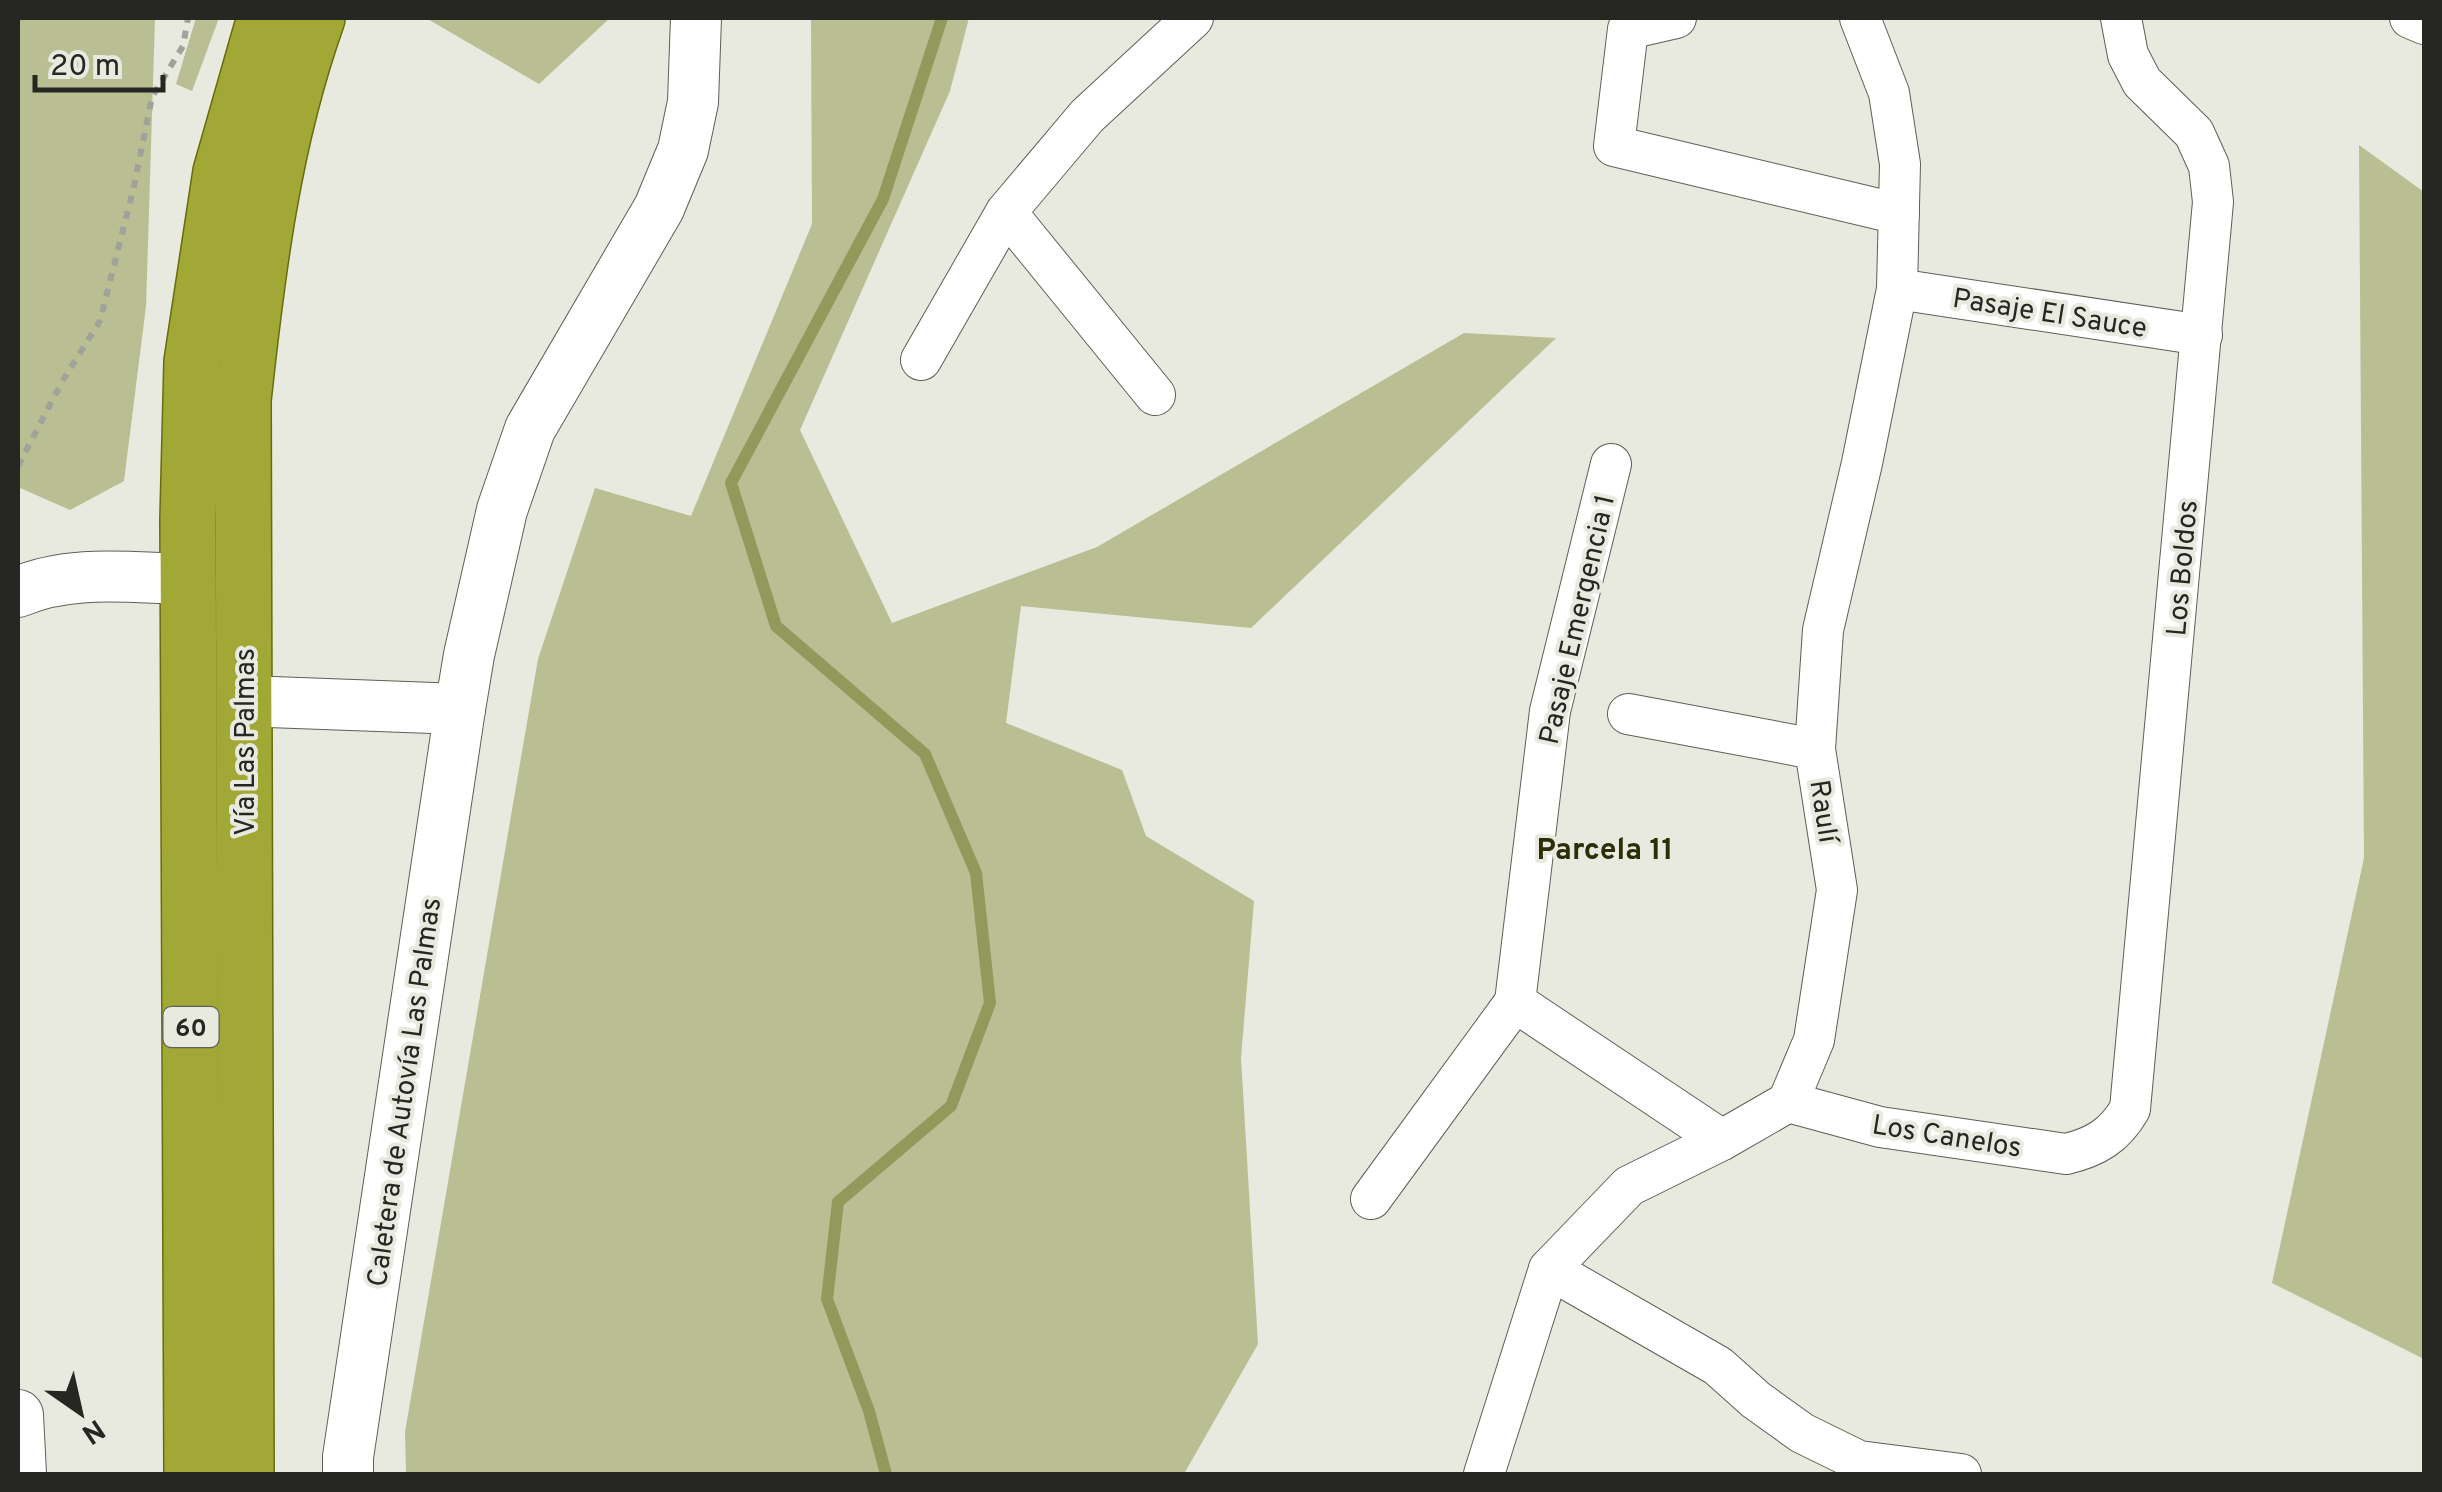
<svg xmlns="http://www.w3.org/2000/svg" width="2442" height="1492" viewBox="0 0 2442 1492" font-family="Overpass,sans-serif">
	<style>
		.green { fill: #b9be93 }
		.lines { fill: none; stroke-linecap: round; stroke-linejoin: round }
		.stream { stroke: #93995a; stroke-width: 12 }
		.minor-casing { stroke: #5e5f56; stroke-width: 42 }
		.tertiary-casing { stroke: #5e5f56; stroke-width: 52 }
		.trunk-casing { stroke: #686c0e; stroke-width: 58 }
		.path { stroke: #a1a29a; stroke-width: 6; stroke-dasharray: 8 8; stroke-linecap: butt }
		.minor { stroke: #fff; stroke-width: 40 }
		.tertiary { stroke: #fff; stroke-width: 50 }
		.trunk { stroke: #a2a836; stroke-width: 55 }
		.labels { text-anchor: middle; stroke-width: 8; stroke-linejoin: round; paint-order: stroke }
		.shield { fill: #e8e9df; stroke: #60605b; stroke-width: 2.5 }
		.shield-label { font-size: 25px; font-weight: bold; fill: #262622 }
		.street-label { font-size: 28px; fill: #262622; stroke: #e8e9df }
		.neighbourhood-label { font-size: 30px; font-weight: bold; fill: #2c2f05; stroke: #e8e9df }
	</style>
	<rect width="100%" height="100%" fill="#e8e9df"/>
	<g class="green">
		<path d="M18 18H155L146 306 124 481 70 510 18 487Z"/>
		<path d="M196 18H219L192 91 176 84Z"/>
		<path d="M426 18H610L539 84Z"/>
		<path d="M811 18H969L950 91 800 430 892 623 1097 547 1464 333 1556 338 1251 628 1021 606 1006 723 1122 770 1146 836 1254 901 1241 1058 1258 1344 1184 1474H406L405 1432 538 659 595 488 691 516 812 224Z"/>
		<path d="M2359 145 2424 192V1359L2272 1283 2364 858Z"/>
	</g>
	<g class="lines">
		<path class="stream" d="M886 1474 869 1411 827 1299 838 1202 951 1106 990 1003 976 873 925 754 776 626 731 483 883 199 942 18"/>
		<g class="minor-casing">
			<g id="minor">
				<path d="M1676 18 1628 29 1614 146 1899 214"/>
				<path d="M2410 18 2424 24"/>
				<path d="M1006 212 1155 395"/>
				<path d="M1897 289 2202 335"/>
				<path d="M921 360 1006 212 1087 116 1193 18"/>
				<path d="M1611 464 1550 711 1515 1002 1722 1140"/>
				<path d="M1628 714 1815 749"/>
				<path d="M1788 1102 1880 1127 2066 1154C2096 1147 2115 1135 2130 1109L2213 202 2209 166 2194 133 2142 82 2128 55 2121 18"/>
				<path d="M1371 1199 1515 1002"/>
				<path d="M1549 1269 1718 1366 1756 1400 1802 1433 1859 1461 1961 1474"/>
				<path d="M1484 1474 1549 1269 1629 1186 1722 1140 1788 1102 1814 1040 1837 890 1815 749 1823 630 1862 463 1897 289 1900 164 1889 93 1860 18"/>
			</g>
		</g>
		<g class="tertiary-casing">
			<g id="tertiary">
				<path d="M18 592C71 569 131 578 188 579"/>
				<path d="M244 701 460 709"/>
				<path d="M18 1415 21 1474"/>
				<path d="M348 1474V1457L460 709 469 655 502 510 530 429 659 208 683 150 693 102 696 18"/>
			</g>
		</g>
		<g class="trunk-casing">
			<g id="trunk">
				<path d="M192 1474 188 520 192 362 221 172 265 18"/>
				<path d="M246 1474 243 400C257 270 273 141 317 18"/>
			</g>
		</g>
		<g class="path">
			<path d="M18 20V18"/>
			<path d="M18 466 63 380 100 321 134 186 152 97 183 46 188 18"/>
		</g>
		<use href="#minor" class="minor"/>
		<use href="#tertiary" class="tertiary"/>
		<use href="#trunk" class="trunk"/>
	</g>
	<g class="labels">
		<rect class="shield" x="163.5" y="1007" width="55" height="40" rx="8"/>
		<g class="shield-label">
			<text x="191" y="1036">60</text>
		</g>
		<g class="street-label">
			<text transform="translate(2050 312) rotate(9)" y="10">Pasaje El Sauce</text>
			<text transform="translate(2181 568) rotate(-85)" y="10">Los Boldos</text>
			<text transform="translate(1576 619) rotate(-77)" y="10">Pasaje Emergencia 1</text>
			<text transform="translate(244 742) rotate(-90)" y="10">Vía Las Palmas</text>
			<text transform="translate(1825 811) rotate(81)" y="10">Raulí</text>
			<text transform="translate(403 1092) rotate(-82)" y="10">Caletera de Autovía Las Palmas</text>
			<text transform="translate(1947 1135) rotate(9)" y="10">Los Canelos</text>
		</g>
		<g class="neighbourhood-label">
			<text x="1605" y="859">Parcela 11</text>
		</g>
	</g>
	<rect width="2442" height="1492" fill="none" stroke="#262622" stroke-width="40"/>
	<g transform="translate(80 1412) rotate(146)" stroke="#e8e9df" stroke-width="8" paint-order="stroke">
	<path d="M0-8L18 38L0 25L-18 38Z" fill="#262622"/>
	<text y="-15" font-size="28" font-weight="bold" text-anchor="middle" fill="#262622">N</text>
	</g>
	<path d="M35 75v15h128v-15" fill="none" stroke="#262622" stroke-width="5"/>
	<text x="50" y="75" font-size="30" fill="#262622" stroke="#e8e9df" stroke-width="8" paint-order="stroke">20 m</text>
</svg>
